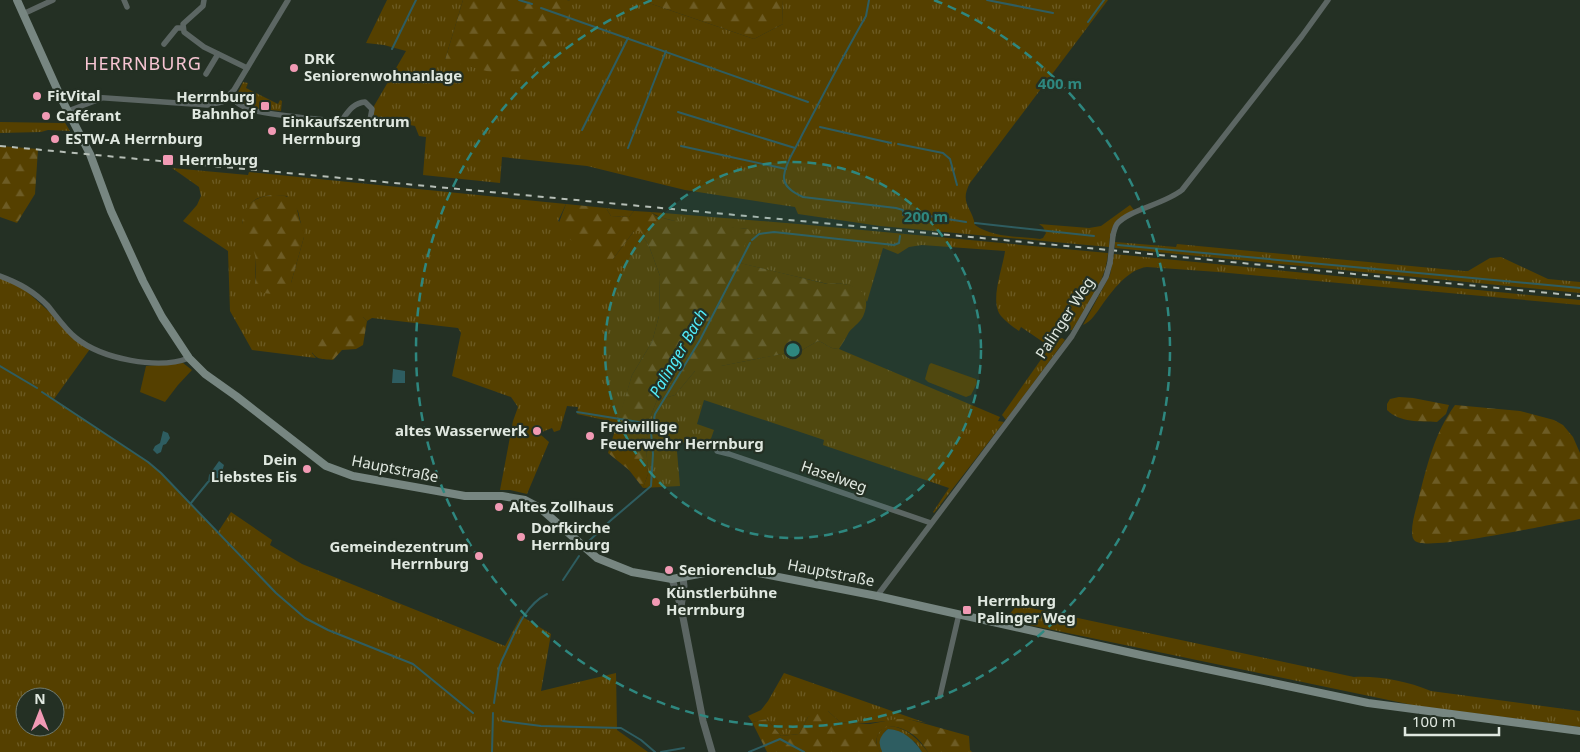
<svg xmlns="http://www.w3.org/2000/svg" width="1580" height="752" viewBox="0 0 1580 752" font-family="'Noto Sans',sans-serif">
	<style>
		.grass { fill: url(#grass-tufts); fill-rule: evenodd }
		.forest { fill: url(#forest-firs) }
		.garden { fill: #554000 }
		.water { fill: #2e5d61 }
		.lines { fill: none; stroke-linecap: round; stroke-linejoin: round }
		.stream { stroke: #2e5d61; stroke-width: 2 }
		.minor { stroke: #5c6663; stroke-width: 5.5 }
		.tertiary { stroke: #5c6663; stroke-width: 7 }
		.secondary { stroke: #778681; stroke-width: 8 }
		.rail { stroke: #b6beb6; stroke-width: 2; stroke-dasharray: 6 6; stroke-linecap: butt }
		.minor-bridge { stroke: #5c6663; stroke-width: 5.5 }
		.ring { fill: none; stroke: #2e877f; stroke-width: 2.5; stroke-dasharray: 9 6 }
		.poi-dot { fill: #f19ab4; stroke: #243024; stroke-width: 2 }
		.labels { text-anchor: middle; stroke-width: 4.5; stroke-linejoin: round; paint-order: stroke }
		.poi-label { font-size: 15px; font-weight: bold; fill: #e0e8e0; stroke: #243024; text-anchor: start }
		.street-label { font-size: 15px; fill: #e0e8e0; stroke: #243024 }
		.water-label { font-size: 16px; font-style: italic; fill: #51ebf8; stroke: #243024 }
		.quarter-label { font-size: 18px; letter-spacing: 1px; fill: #f7c5d3; stroke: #243024 }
		.centre { fill: #2e877f; stroke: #243024; stroke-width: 2.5 }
		.ring-label { font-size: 15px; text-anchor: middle; font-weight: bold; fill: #2e877f; stroke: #243024; stroke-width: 4.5; stroke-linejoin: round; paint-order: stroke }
	</style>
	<defs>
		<pattern id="grass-tufts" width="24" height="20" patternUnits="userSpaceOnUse" patternTransform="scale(1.25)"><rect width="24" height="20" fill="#554000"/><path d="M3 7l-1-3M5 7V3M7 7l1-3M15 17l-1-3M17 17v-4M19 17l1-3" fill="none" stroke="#6d5c25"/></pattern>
		<pattern id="forest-firs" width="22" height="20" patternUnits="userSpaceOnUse" patternTransform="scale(1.25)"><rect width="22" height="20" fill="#554000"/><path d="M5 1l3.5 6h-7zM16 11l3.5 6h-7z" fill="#6d5c25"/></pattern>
	</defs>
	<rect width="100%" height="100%" fill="#243024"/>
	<g class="grass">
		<path d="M387 0H463L445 60 570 1 567 0H640L754 39 783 24 782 0H1108L970 183C959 203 972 207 975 225 993 238 1019 236 1040 239L1043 238 1046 233 1043 227 1039 224 1089 228 1101 226 1130 205 1134 210C1113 220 1111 225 1109 247L880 226 798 214 795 207 685 190 587 166 502 157 500 183 423 175 426 137 419 136 415 126 374 118V106L406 51 384 45 366 43Z"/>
		<path d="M243 82 248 83 246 88 278 104 280 100 282 101 281 111 252 108 240 102 237 95Z"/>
		<path d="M64 121 70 131 48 130 41 132 0 133V122L61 123Z"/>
		<path d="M172 168 248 175 249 172 566 204 558 221 613 259 634 231H640L649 246 660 276 659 316 652 342 632 375 618 423 577 414 578 407 567 406 560 430 554 432 552 428 542 432 535 428 533 434 541 435 549 442 527 494 510 490H500L513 421 518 407 511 397 452 376 461 333 458 328 372 318 367 321 363 317 312 353 316 358 252 350 230 311 228 251 183 221 197 205 201 196 199 187ZM271 195 287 196 298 211 304 237 291 283 255 285 256 255 242 223C247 204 251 198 271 195Z"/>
		<path d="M606 208 634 211 629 217 611 216Z"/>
		<path d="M651 212 798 224 1108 253C1106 282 1086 307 1072 330 1060 330 1054 335 1046 344L1021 327 1019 331C1013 327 1006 322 1001 316 989 301 1003 268 1005 251L922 245 909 247 898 254 883 248 867 302C859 285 845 282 828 284L735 262 748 229C725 227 668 225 651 212Z"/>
		<path d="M1115 242 1176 247 1177 244 1464 271H1468L1490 258 1501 257 1548 279 1580 282V293L1115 248Z"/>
		<path d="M1114 254 1580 300V305L1218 272 1147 267C1128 269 1112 291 1102 305 1097 312 1091 322 1083 325L1110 275Z"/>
		<path d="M0 278 22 287 90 349 54 399 148 462 161 473 218 532 231 512 272 540 270 545 302 564 505 646 521 616 551 634 541 691 616 673 617 730 648 752H0ZM25 697H55V727H25Z"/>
		<path d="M1062 338 1065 340 1006 420 1002 415 1054 341Z"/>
		<path d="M818 341C828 344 826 348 839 349L1000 417 998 421 1004 422 934 513 933 512 949 488 823 445 824 440 704 400 697 424 714 430 707 450 676 440 680 486 643 488 648 474 646 443 650 418 657 400 675 395 695 371 802 350Z"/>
		<path d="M1017 605 1354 677C1381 676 1406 681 1431 691L1580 711V727L1417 706 1005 620Z"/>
		<path d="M784 673 926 723 907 719 857 724 840 722 828 711 808 717 799 734 781 736 767 719 752 722 748 716 761 710 768 701Z"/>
		<path d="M886 726C905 726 916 737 928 752H922L915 742 888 729C879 736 882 742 882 752H880C874 742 875 733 886 726Z"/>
	</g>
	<g class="forest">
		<path d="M463 0H567L570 1 571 6 569 25 524 81 445 60Z"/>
		<path d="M640 0H782L783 24 754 39Z"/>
		<path d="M0 146 38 149 35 194 17 223 0 217Z"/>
		<path d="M271 195C276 195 283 195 288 197 300 201 296 220 304 228V237L291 283 284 289 273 294 262 293 255 285C256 264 260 251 242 237 241 212 245 199 271 195Z"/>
		<path d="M566 204 606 208 611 216 629 217 634 211 651 212 656 216 670 220 748 229 751 233 736 262 827 284C847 282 874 287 864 314 862 321 854 326 849 332 846 338 842 344 839 349 826 348 828 344 818 341L802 350 721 366 711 376 695 371 675 395 657 400 650 418 646 443 648 474 643 488 629 470 608 453 632 375 652 342 659 316 660 276 649 246 640 231H634L613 259H602L587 251 568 238 558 225Z"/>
		<path d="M353 315 363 317 367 321 363 345 356 349 342 350 333 360C322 359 312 360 311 346L332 320 339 317Z"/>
		<path d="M1399 397 1413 398 1449 405 1446 414 1437 422C1420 421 1400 423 1387 410V404L1390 399Z"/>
		<path d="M1455 405 1520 411 1554 420 1563 425 1573 437 1580 453V519C1556 523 1428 552 1415 541 1407 535 1417 506 1419 497 1427 465 1435 432 1455 405Z"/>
		<path d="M820 710 828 711 840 722 857 724H870L896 719H908L969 736 970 750 972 752H928C925 748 922 743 918 739 906 727 879 717 876 742L880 752H767L752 722 767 719 781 736 799 734 808 717Z"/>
	</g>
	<g class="garden">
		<path d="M183 363 192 370 178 385 165 402 140 392 146 366Z"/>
		<path d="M931 363 976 379 977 383 971 395 966 397 928 382 925 379 929 365Z"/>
	</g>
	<g class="water">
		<path d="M393 369 405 371V383H392Z"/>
		<path d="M163 431 168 433 170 438 166 444 163 445 161 452 157 454 153 450 155 446 160 443Z"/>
		<path d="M219 461 224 465 220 478 216 483 208 482 209 475Z"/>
		<path d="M888 729C904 730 914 740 922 752H882C882 750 880 748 880 745 878 739 884 732 888 729Z"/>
	</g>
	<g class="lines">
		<g class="stream">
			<path d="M519 0 532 4"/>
			<path d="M869 0 866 16C843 56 822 97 801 137 796 148 785 163 784 176 783 187 794 193 803 197L896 208 903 210V215"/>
			<path d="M987 0 1053 13"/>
			<path d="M541 8 808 102"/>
			<path d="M1088 22 1104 0"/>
			<path d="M392 49 416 0"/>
			<path d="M678 112 795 148"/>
			<path d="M820 127 891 143"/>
			<path d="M582 130 628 38"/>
			<path d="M898 144 943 153 950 159 957 185"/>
			<path d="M681 146 786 169"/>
			<path d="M628 148 666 51"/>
			<path d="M904 212 966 222"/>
			<path d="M975 223 1094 236"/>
			<path d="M752 240 759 234 774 232 894 245 899 243 900 236"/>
			<path d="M1118 245 1580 288"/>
			<path d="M0 366 37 388"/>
			<path d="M42 392 148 462 161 473 276 593 305 618 328 630 413 664 473 713"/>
			<path d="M577 412 651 424"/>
			<path d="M191 503 208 482"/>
			<path d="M587 543 610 521 651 486 653 454 651 432 655 414 700 340 750 243"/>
			<path d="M563 580 579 556"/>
			<path d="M494 703 499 668 502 660C514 636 523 606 547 594"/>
			<path d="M503 721 541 726 621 728 641 740 655 752"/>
			<path d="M492 752 493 713"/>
			<path d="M661 752 684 748"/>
			<path d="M749 752 780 739 804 752"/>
		</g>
		<g class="minor">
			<path d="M124 0 127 7"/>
			<path d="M204 0 203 6 183 24 184 32 204 47 247 68"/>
			<path d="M23 14 53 0"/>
			<path d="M164 44 177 28H183"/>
			<path d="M206 74 218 54"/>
			<path d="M229 96C236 102 243 108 252 110 267 114 361 126 370 120L372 109 365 102C353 103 348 112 342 120"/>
			<path d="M62 100 77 96 207 105 222 102 234 90 288 0"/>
			<path d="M68 111 100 99"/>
			<path d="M1113 235C1114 231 1115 227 1117 224 1128 210 1165 204 1182 190L1302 36 1328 0"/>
			<path d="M0 276C19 283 34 291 48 306 57 317 65 329 76 338 102 359 158 370 189 358"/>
			<path d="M729 454 717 451 716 446 720 443 729 454 931 523"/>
			<path d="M877 596 1072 336 1106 277 1110 263"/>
			<path d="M940 696 959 614"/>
		</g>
		<g class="tertiary">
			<path d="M672 579 681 607 703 721 712 752"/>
			<path d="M681 607 684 586 683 578"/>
		</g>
		<path class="secondary" d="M17 0 62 100 90 154 111 211 143 281 162 317 189 358 205 374 236 396 326 466 353 476 454 494 465 496H502L525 500 540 508 597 558 632 572 672 579 726 569 758 573 877 596 1145 656 1368 703 1580 731"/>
		<path class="rail" d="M0 146 1088 248 1580 296"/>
		<path class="minor-bridge" d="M1110 263 1113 235"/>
	</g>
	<circle cx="793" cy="350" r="188" fill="#2e877f" fill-opacity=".12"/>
	<g class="ring">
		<circle cx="793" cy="350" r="188"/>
		<path d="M934 0A377 377 0 1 1 652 0"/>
	</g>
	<g class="poi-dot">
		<circle cx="294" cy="68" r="5"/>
		<circle cx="37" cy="96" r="5"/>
		<rect x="260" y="101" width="10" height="10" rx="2.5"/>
		<circle cx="46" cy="116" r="5"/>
		<circle cx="272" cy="131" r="5"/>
		<circle cx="55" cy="139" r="5"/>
		<rect x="162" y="154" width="12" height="12" rx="2.5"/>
		<circle cx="537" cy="431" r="5"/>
		<circle cx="590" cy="436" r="5"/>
		<circle cx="307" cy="469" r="5"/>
		<circle cx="499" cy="507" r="5"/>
		<circle cx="521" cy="537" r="5"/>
		<circle cx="479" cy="556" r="5"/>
		<circle cx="669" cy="570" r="5"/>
		<circle cx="656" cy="602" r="5"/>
		<rect x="962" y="605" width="10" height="10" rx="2.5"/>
	</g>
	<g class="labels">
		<g class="poi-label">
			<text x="304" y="64">DRK<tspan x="304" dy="17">Seniorenwohnanlage</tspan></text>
			<text x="47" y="101">FitVital</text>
			<text x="255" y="102" text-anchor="end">Herrnburg<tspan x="255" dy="17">Bahnhof</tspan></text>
			<text x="56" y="121">Caférant</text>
			<text x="282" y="127">Einkaufszentrum<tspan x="282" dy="17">Herrnburg</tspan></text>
			<text x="65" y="144">ESTW-A Herrnburg</text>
			<text x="179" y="165">Herrnburg</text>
			<text x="600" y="432">Freiwillige<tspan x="600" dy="17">Feuerwehr Herrnburg</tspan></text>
			<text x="527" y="436" text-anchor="end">altes Wasserwerk</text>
			<text x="297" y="465" text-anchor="end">Dein<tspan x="297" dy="17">Liebstes Eis</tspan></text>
			<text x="509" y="512">Altes Zollhaus</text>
			<text x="531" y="533">Dorfkirche<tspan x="531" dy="17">Herrnburg</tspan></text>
			<text x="469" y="552" text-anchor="end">Gemeindezentrum<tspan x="469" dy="17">Herrnburg</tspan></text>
			<text x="679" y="575">Seniorenclub</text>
			<text x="666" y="598">Künstlerbühne<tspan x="666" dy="17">Herrnburg</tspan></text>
			<text x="977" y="606">Herrnburg<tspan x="977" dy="17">Palinger Weg</tspan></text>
		</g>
		<g class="street-label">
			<text transform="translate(1065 318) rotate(-57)" y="5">Palinger Weg</text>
			<text transform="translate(395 469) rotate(11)" y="5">Hauptstraße</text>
			<text transform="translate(834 477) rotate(19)" y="5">Haselweg</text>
			<text transform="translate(831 573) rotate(11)" y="5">Hauptstraße</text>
		</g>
		<g class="water-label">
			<text transform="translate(678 353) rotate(-60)" y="6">Palinger Bach</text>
		</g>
		<g class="quarter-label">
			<text x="143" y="70">HERRNBURG</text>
		</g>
	</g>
	<circle cx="793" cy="350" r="8" class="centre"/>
	<g class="ring-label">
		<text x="1060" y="89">400 m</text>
		<text x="926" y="222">200 m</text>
	</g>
	<g transform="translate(40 712)"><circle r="24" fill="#243024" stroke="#6f7a6f"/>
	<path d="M0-4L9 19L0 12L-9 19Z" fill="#f19ab4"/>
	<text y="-8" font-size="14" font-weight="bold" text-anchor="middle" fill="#e0e8e0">N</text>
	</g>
	<path d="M1405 727v8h94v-8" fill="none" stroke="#e0e8e0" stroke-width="2.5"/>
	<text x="1412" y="727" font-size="15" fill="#e0e8e0" stroke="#243024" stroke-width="4" paint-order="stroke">100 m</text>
</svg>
